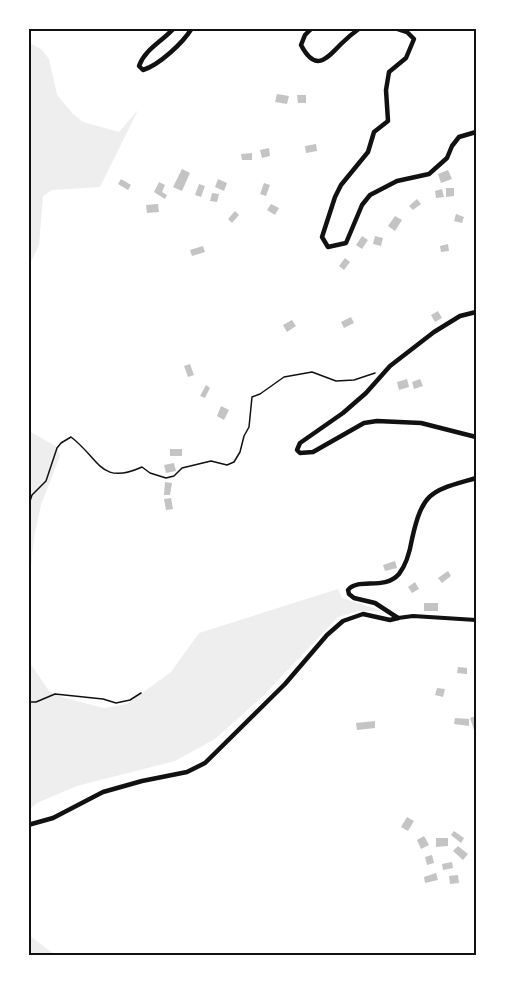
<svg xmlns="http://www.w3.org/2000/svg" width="505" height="984" viewBox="0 0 505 984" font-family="'Source Sans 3',sans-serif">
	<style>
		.green { fill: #eee }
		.building { fill: #c4c4c4 }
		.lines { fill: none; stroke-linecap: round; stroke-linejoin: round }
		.path { stroke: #111; stroke-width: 1.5 }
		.minor { stroke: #111; stroke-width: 4 }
		.tertiary { stroke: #111; stroke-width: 4.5 }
		.neatline { fill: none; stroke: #111; stroke-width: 2 }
	</style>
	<rect width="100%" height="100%" fill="#fff"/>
	<g class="green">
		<path d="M29 43 41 49 49 59 57 95 73 114 83 122 119 132 138 110 100 187 52 190 43 196 39 245 29 266Z"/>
		<path d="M29 431 57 447 60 456 41 505 34 537 29 586Z"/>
		<path d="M338 589 342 598 382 611H358L338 617 262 697 215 739 175 761 77 786 37 803 29 810 28 660 49 691 62 697 104 708 127 704 171 672 199 633Z"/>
		<path d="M29 935 55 955H29Z"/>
	</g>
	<g class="building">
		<path d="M277 94 289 96 287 104 275 102Z"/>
		<path d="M297 95H306V103H298Z"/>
		<path d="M316 144 317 151 306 153 305 146Z"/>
		<path d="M269 148 270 156 262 158 260 150Z"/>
		<path d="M252 153V160H242L241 154Z"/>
		<path d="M182 169 190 173 182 191 173 187Z"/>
		<path d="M448 170 452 179 441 183 438 174Z"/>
		<path d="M121 179 131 185 128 190 118 184Z"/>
		<path d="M218 179 227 183 224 191 215 187Z"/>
		<path d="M159 182 165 185 162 192 167 195 165 199 154 192Z"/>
		<path d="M264 183 270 185 266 196 260 194Z"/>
		<path d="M199 184 205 186 201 197 195 195Z"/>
		<path d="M446 188H454V196L446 197Z"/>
		<path d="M442 189 444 197 436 198 435 191Z"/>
		<path d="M212 193 219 194 217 202 210 201Z"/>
		<path d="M417 199 421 204 413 210 409 206Z"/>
		<path d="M158 204 159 212 147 213 146 205Z"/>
		<path d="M271 204 279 208 275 215 267 210Z"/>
		<path d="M235 211 239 215 232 223 228 219Z"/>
		<path d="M456 214 464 217 462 223 454 221Z"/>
		<path d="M395 216 402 220 395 231 388 226Z"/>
		<path d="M362 236 368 240 362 249 356 245Z"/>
		<path d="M375 236 383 238 381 246 373 244Z"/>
		<path d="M448 244 449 251 441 252 440 246Z"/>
		<path d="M203 246 205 252 192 256 190 250Z"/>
		<path d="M345 258 350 262 344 270 339 266Z"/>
		<path d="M438 311 442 318 435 322 431 315Z"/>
		<path d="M351 317 354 323 344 328 341 322Z"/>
		<path d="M292 320 296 326 287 332 283 325Z"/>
		<path d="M190 364 194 375 188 377 184 366Z"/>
		<path d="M407 379 409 387 399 390 397 382Z"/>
		<path d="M420 379 423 386 414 389 412 382Z"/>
		<path d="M206 385 210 388 205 398 200 396Z"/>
		<path d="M221 406 229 410 224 420 217 416Z"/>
		<rect x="170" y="449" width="12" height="7"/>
		<path d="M174 463 176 471 166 473 164 465Z"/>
		<path d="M165 482 172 483 170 495H164Z"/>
		<path d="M171 498 173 509 166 510 164 499Z"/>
		<path d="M395 561 397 568 385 571 383 565Z"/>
		<path d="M448 571 451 576 442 583 438 578Z"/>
		<path d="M415 582 419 589 412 593 408 587Z"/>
		<rect x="424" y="603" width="14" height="8"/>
		<path d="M458 667 467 668V674L457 673Z"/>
		<path d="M437 688 445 689 443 697 435 695Z"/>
		<path d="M476 716V729L474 730 470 718Z"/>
		<path d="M455 718 469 719V726L454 724Z"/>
		<path d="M375 721V728L357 730 356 723Z"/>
		<path d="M407 817 414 821 408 831 401 827Z"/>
		<path d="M454 831 464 838 461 843 451 835Z"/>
		<path d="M424 836 429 845 421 849 417 840Z"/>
		<path d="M436 838H448V846L436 847Z"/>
		<path d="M458 846 468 854 463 860 453 851Z"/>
		<path d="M432 855 434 863 427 865 425 857Z"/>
		<path d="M452 862 453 868 443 870 442 864Z"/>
		<path d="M436 873 438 880 425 883 424 877Z"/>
		<path d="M458 875 459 883 450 884 449 876Z"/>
	</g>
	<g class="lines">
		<g class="path">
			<path d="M28 507 32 495 46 481 57 448 61 443 71 437C100 459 100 486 142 467L150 473 166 478 174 476 182 468 211 461 227 465 234 462 240 452 244 436 249 427 252 397 260 394 284 377 312 372 336 381 354 380 375 373"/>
			<path d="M28 702H36L55 694 103 699 116 703 130 700 141 693"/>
		</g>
		<path class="minor" d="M398 618 413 616 476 620"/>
		<g class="tertiary">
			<path d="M174 28C163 41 145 49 139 66L143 70C159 65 183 43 192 28"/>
			<path d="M312 28 305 35 301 45C315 72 326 60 341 44 347 38 353 33 360 28"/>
			<path d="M395 28 407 32 414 39 406 58 389 72 386 90 388 121 374 132 368 152 341 185 335 197 322 237 328 247 346 243 362 205 370 195 397 181 429 174 447 158 452 146 459 137 476 132"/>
			<path d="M476 312 460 316 434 332 390 366 366 393 343 413 300 443 297 450 300 453 313 452 364 423 377 421 421 423 476 437"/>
			<path d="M398 618 375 603 354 598 349 594 348 590C358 577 384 591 399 574 406 565 410 551 412 539 423 490 432 491 476 478"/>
			<path d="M28 825 53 818 103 792 142 781 187 772 205 763 285 684 327 635 343 621 363 614 390 620 398 618"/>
		</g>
	</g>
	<rect width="505" height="984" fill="none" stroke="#ffffff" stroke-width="60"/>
	<rect x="30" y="30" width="445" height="924" class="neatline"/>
</svg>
